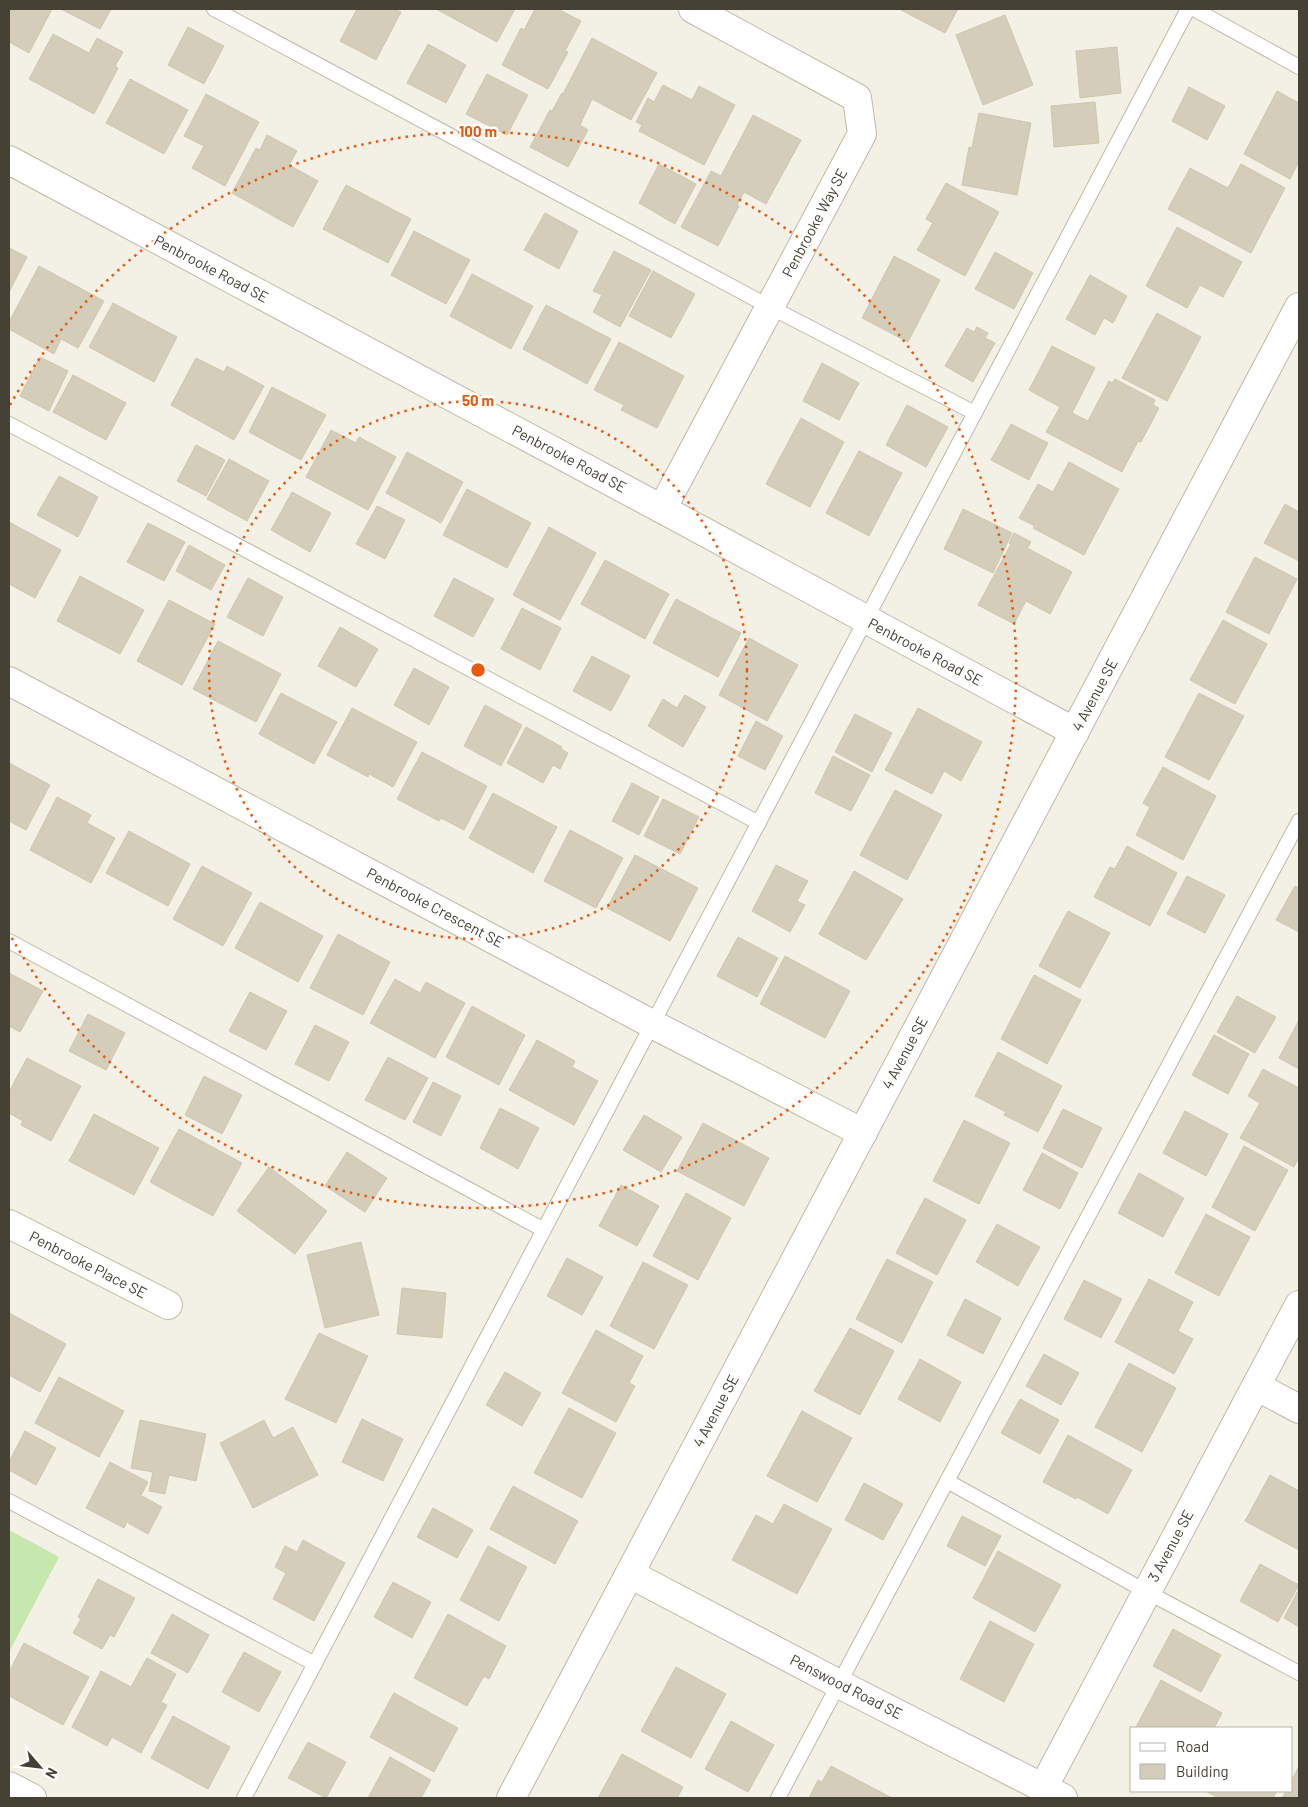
<svg xmlns="http://www.w3.org/2000/svg" width="1308" height="1807" viewBox="0 0 1308 1807" font-family="Barlow,sans-serif">
	<style>
		.green { fill: #c6e7ad }
		.building { fill: #d4cdba; stroke: #cfc6ae }
		.lines { fill: none; stroke-linecap: round; stroke-linejoin: round }
		.lane-casing { stroke: #beb9a8; stroke-width: 16 }
		.street-casing { stroke: #beb9a8; stroke-width: 30 }
		.lane { stroke: #fff; stroke-width: 14 }
		.street { stroke: #fff; stroke-width: 28 }
		.ring { fill: none; stroke: #e8590c; stroke-width: 2.5; stroke-dasharray: 2.5 5 }
		.labels { text-anchor: middle; stroke-width: 5; stroke-linejoin: round; paint-order: stroke }
		.street-label { font-size: 15px; fill: #454135; stroke: #fff }
		.centre { fill: #e8590c; stroke: #fff; stroke-width: 2.5 }
		.ring-label { font-size: 15px; text-anchor: middle; font-weight: bold; fill: #e8590c; stroke: #fff; stroke-width: 5; stroke-linejoin: round; paint-order: stroke }
	</style>
	<rect width="100%" height="100%" fill="#f3f0e5"/>
	<path class="green" d="M9 1530 59 1557 9 1652Z"/>
	<g class="building">
		<path d="M9 9H52L29 53 9 42Z"/>
		<path d="M61 9H111L100 29Z"/>
		<path d="M357 9H394L401 12 376 60 340 41Z"/>
		<path d="M436 9H515L497 42Z"/>
		<path d="M535 9H558L581 21 565 51 568 52 548 89 502 65 521 28 524 30Z"/>
		<path d="M902 9H958L945 33 901 10Z"/>
		<path d="M1005 15 1033 85 983 105 956 35Z"/>
		<path d="M188 27 224 46 204 84 168 65Z"/>
		<path d="M53 34 89 53 97 38 123 52 115 66 118 68 94 114 29 79Z"/>
		<path d="M592 38 657 73 631 120 592 99 580 125 588 130 568 167 530 147 550 110 552 111 562 93 563 94Z"/>
		<path d="M428 44 466 65 446 103 407 83Z"/>
		<path d="M1117 47 1121 93 1080 98 1076 51Z"/>
		<path d="M487 74 528 95 507 135 466 114Z"/>
		<path d="M130 79 188 110 164 154 106 123Z"/>
		<path d="M663 85 692 100 699 86 735 105 704 165 639 131 642 125 636 122 648 98 654 102Z"/>
		<path d="M1189 87 1225 106 1207 140 1172 121Z"/>
		<path d="M1277 91 1299 103V161L1290 179 1244 154Z"/>
		<path d="M206 94 259 122 225 186 192 168 204 146 184 136Z"/>
		<path d="M1095 102 1099 143 1054 147 1051 106Z"/>
		<path d="M979 113 1031 123 1017 195 962 185 969 147 972 148Z"/>
		<path d="M753 115 801 140 766 204 744 192 737 205 739 206 718 246 681 227 711 171 721 176Z"/>
		<path d="M267 135 297 151 289 165 318 181 293 227 232 193 256 148 260 150Z"/>
		<path d="M659 164 696 184 675 224 639 203Z"/>
		<path d="M1241 164 1285 188 1251 253 1168 209 1190 168 1228 188Z"/>
		<path d="M946 183 999 212 965 276 917 250 933 223 926 219Z"/>
		<path d="M346 185 411 219 388 263 323 229Z"/>
		<path d="M545 213 578 231 559 269 524 250Z"/>
		<path d="M1177 227 1242 262 1223 297 1200 285 1187 308 1146 286Z"/>
		<path d="M414 231 470 260 446 304 391 275Z"/>
		<path d="M9 248 27 257 9 292Z"/>
		<path d="M614 251 651 270 620 327 593 312 602 295 593 291Z"/>
		<path d="M995 252 1033 273 1014 309 975 289Z"/>
		<path d="M894 256 940 280 908 342 862 318Z"/>
		<path d="M39 266 104 301 78 348 61 339 54 354 9 329V322Z"/>
		<path d="M653 271 695 294 671 338 629 316Z"/>
		<path d="M472 274 533 306 511 349 450 316Z"/>
		<path d="M1090 275 1127 296 1113 323 1104 318 1095 335 1066 319Z"/>
		<path d="M113 303 177 337 154 382 89 347Z"/>
		<path d="M546 305 611 339 587 384 523 349Z"/>
		<path d="M1157 313 1201 337 1167 401 1122 378Z"/>
		<path d="M977 327 988 333 985 338 995 343 973 382 945 366 967 328 974 332Z"/>
		<path d="M619 342 684 376 657 428 621 410 624 405 594 390Z"/>
		<path d="M1052 346 1095 368 1072 413 1088 421 1109 381 1112 383 1115 379 1155 400 1153 405 1159 408 1141 442 1138 441 1122 472 1046 432 1060 407 1029 390Z"/>
		<path d="M40 357 68 371 49 411 20 396Z"/>
		<path d="M196 358 224 372 227 366 264 386 234 440 171 405Z"/>
		<path d="M822 363 859 383 839 420 803 401Z"/>
		<path d="M73 375 126 403 106 440 53 412Z"/>
		<path d="M272 387 326 415 301 460 249 432Z"/>
		<path d="M907 405 948 427 926 467 886 445Z"/>
		<path d="M801 418 844 442 810 507 766 484Z"/>
		<path d="M1011 424 1048 443 1029 480 991 460Z"/>
		<path d="M331 430 356 443 359 437 396 457 368 510 306 477Z"/>
		<path d="M196 445 225 460 206 496 177 481Z"/>
		<path d="M859 451 902 473 869 536 826 513Z"/>
		<path d="M407 452 463 482 441 523 386 493Z"/>
		<path d="M229 459 269 481 247 521 207 499Z"/>
		<path d="M1069 462 1119 489 1084 555 1033 528 1035 526 1019 518 1038 484 1053 492Z"/>
		<path d="M59 476 98 497 78 537 37 515Z"/>
		<path d="M467 489 531 523 507 568 443 535Z"/>
		<path d="M292 492 331 513 310 552 271 530Z"/>
		<path d="M1285 504 1299 512V561L1264 543Z"/>
		<path d="M377 506 405 520 385 559 356 544Z"/>
		<path d="M963 509 1012 533 993 573 944 549Z"/>
		<path d="M9 522 61 550 35 598 9 584Z"/>
		<path d="M148 523 185 542 164 581 127 562Z"/>
		<path d="M549 527 596 553 560 620 513 595Z"/>
		<path d="M1014 533 1031 542 1027 548 1072 572 1050 614 1026 601 1014 624 978 605 1011 544 1009 543Z"/>
		<path d="M189 545 225 565 211 590 176 571Z"/>
		<path d="M1255 557 1297 579 1269 634 1226 612Z"/>
		<path d="M605 560 669 594 645 639 581 604Z"/>
		<path d="M80 576 144 610 120 654 57 621Z"/>
		<path d="M248 578 283 597 263 636 227 617Z"/>
		<path d="M454 578 494 599 473 637 434 616Z"/>
		<path d="M676 599 741 633 718 677 653 643Z"/>
		<path d="M169 600 215 624 182 685 137 661Z"/>
		<path d="M522 608 561 628 540 670 501 649Z"/>
		<path d="M1223 620 1267 644 1235 704 1190 680Z"/>
		<path d="M340 627 378 649 356 687 318 666Z"/>
		<path d="M749 638 798 665 767 721 719 695Z"/>
		<path d="M218 641 281 674 256 722 193 689Z"/>
		<path d="M592 656 630 676 611 711 573 691Z"/>
		<path d="M414 668 449 687 429 725 394 705Z"/>
		<path d="M281 693 337 722 314 764 259 734Z"/>
		<path d="M1199 693 1244 716 1209 780 1165 757Z"/>
		<path d="M685 695 706 707 683 747 648 726 663 699 677 708Z"/>
		<path d="M485 705 522 725 501 766 464 746Z"/>
		<path d="M352 708 417 742 393 787 369 774 368 777 327 755Z"/>
		<path d="M918 708 982 742 961 781 944 771 932 794 885 770Z"/>
		<path d="M855 714 892 733 872 772 835 752Z"/>
		<path d="M756 721 783 736 765 770 738 756Z"/>
		<path d="M526 727 562 747 561 749 568 753 560 769 553 765 543 783 507 763Z"/>
		<path d="M422 752 487 786 464 830 441 818 439 821 397 799Z"/>
		<path d="M833 756 870 775 851 811 815 793Z"/>
		<path d="M9 763 50 785 26 830 9 821Z"/>
		<path d="M1163 767 1216 796 1183 860 1136 835 1150 807 1143 803Z"/>
		<path d="M632 783 659 797 639 835 612 821Z"/>
		<path d="M895 790 942 815 907 880 860 855Z"/>
		<path d="M493 793 557 827 533 873 469 838Z"/>
		<path d="M57 797 91 815 87 823 115 838 91 883 30 850Z"/>
		<path d="M663 799 699 817 680 854 644 836Z"/>
		<path d="M570 830 623 858 596 908 544 881Z"/>
		<path d="M129 831 190 864 168 906 106 873Z"/>
		<path d="M1127 846 1177 873 1150 926 1094 897 1110 867 1115 869Z"/>
		<path d="M635 855 698 888 670 941 607 908Z"/>
		<path d="M776 865 808 881 797 901 805 905 790 932 752 911Z"/>
		<path d="M202 866 252 893 223 946 173 919Z"/>
		<path d="M854 871 903 899 866 960 819 934Z"/>
		<path d="M1187 876 1225 895 1205 933 1167 914Z"/>
		<path d="M1295 886 1299 888V932L1276 920Z"/>
		<path d="M260 902 323 936 298 982 235 948Z"/>
		<path d="M1068 911 1110 933 1080 988 1039 966Z"/>
		<path d="M338 934 390 962 363 1015 310 988Z"/>
		<path d="M738 937 778 958 757 997 717 976Z"/>
		<path d="M785 956 850 991 825 1038 760 1004Z"/>
		<path d="M9 973 43 991 20 1032 9 1026Z"/>
		<path d="M1034 975 1081 1000 1047 1064 1001 1039Z"/>
		<path d="M395 979 420 993 426 982 465 1003 435 1058 370 1023Z"/>
		<path d="M250 992 287 1011 266 1050 229 1031Z"/>
		<path d="M1237 996 1276 1017 1255 1053 1217 1032Z"/>
		<path d="M472 1006 525 1035 499 1085 446 1057Z"/>
		<path d="M88 1014 125 1033 106 1070 69 1051Z"/>
		<path d="M1299 1020V1069L1279 1058Z"/>
		<path d="M315 1025 349 1042 329 1081 295 1064Z"/>
		<path d="M1214 1035 1249 1054 1228 1094 1192 1075Z"/>
		<path d="M537 1040 575 1061 572 1067 598 1081 574 1125 509 1090Z"/>
		<path d="M998 1052 1062 1086 1038 1132 1004 1115 1006 1112 975 1096Z"/>
		<path d="M388 1057 428 1078 405 1120 365 1100Z"/>
		<path d="M27 1058 81 1086 51 1141 21 1125 23 1121 9 1113V1092Z"/>
		<path d="M1263 1069 1299 1088V1157L1294 1167 1240 1138 1260 1103 1248 1096Z"/>
		<path d="M204 1076 242 1095 222 1134 185 1115Z"/>
		<path d="M433 1082 461 1096 441 1136 413 1122Z"/>
		<path d="M500 1108 539 1128 518 1169 480 1148Z"/>
		<path d="M1063 1109 1102 1128 1082 1168 1043 1148Z"/>
		<path d="M1185 1111 1228 1134 1206 1176 1163 1153Z"/>
		<path d="M94 1114 159 1148 134 1195 69 1161Z"/>
		<path d="M644 1115 682 1137 661 1172 623 1150Z"/>
		<path d="M964 1120 1010 1143 979 1204 933 1181Z"/>
		<path d="M703 1123 769 1158 744 1206 677 1171Z"/>
		<path d="M179 1129 242 1163 213 1216 150 1182Z"/>
		<path d="M1244 1146 1288 1170 1255 1231 1212 1207Z"/>
		<path d="M347 1152 387 1178 365 1212 325 1186Z"/>
		<path d="M1042 1153 1078 1173 1060 1209 1023 1190Z"/>
		<path d="M269 1167 327 1211 295 1254 237 1211Z"/>
		<path d="M1139 1173 1184 1198 1163 1237 1118 1213Z"/>
		<path d="M621 1185 659 1206 637 1246 599 1226Z"/>
		<path d="M686 1193 731 1218 698 1280 653 1256Z"/>
		<path d="M925 1198 966 1220 937 1275 896 1253Z"/>
		<path d="M1206 1214 1250 1237 1219 1296 1175 1273Z"/>
		<path d="M997 1224 1040 1247 1018 1286 976 1262Z"/>
		<path d="M361 1242 379 1315 325 1328 307 1255Z"/>
		<path d="M567 1258 603 1277 582 1315 547 1296Z"/>
		<path d="M887 1259 933 1282 902 1343 856 1319Z"/>
		<path d="M643 1262 688 1285 654 1349 610 1326Z"/>
		<path d="M1149 1279 1193 1302 1178 1331 1193 1339 1174 1374 1115 1342Z"/>
		<path d="M1084 1280 1122 1299 1101 1338 1064 1319Z"/>
		<path d="M402 1288 446 1293 442 1338 397 1334Z"/>
		<path d="M965 1299 1001 1318 983 1354 947 1335Z"/>
		<path d="M9 1313 66 1344 40 1392 9 1375Z"/>
		<path d="M850 1328 894 1351 860 1415 814 1391Z"/>
		<path d="M596 1330 643 1356 629 1383 635 1386 616 1422 562 1393Z"/>
		<path d="M319 1333 368 1356 336 1423 285 1399Z"/>
		<path d="M1044 1354 1079 1373 1061 1405 1026 1386Z"/>
		<path d="M920 1359 961 1382 940 1422 898 1399Z"/>
		<path d="M1129 1363 1176 1388 1142 1452 1095 1427Z"/>
		<path d="M505 1372 541 1393 522 1426 486 1405Z"/>
		<path d="M59 1377 124 1411 99 1457 35 1423Z"/>
		<path d="M1020 1399 1059 1420 1040 1454 1001 1433Z"/>
		<path d="M569 1408 616 1433 582 1498 534 1473Z"/>
		<path d="M802 1411 852 1438 817 1502 767 1476Z"/>
		<path d="M362 1419 403 1439 383 1481 342 1462Z"/>
		<path d="M140 1420 206 1434 196 1481 169 1475 165 1494 149 1491 153 1472 131 1468Z"/>
		<path d="M264 1420 273 1438 293 1427 318 1475 253 1508 220 1443Z"/>
		<path d="M25 1431 56 1448 36 1485 9 1470V1462Z"/>
		<path d="M1068 1435 1132 1470 1108 1514 1077 1497 1076 1499 1043 1482Z"/>
		<path d="M110 1462 148 1482 124 1528 86 1508Z"/>
		<path d="M1270 1475 1299 1491V1550L1245 1521Z"/>
		<path d="M864 1483 903 1504 883 1540 845 1520Z"/>
		<path d="M513 1486 578 1521 555 1564 490 1529Z"/>
		<path d="M142 1496 162 1507 148 1534 128 1523Z"/>
		<path d="M784 1504 832 1529 797 1594 732 1560 756 1515 773 1524Z"/>
		<path d="M433 1508 473 1530 457 1558 417 1537Z"/>
		<path d="M962 1516 1001 1536 985 1566 947 1546Z"/>
		<path d="M303 1540 345 1563 314 1621 273 1599 286 1573 275 1567 285 1546 297 1552Z"/>
		<path d="M488 1546 527 1567 499 1621 460 1600Z"/>
		<path d="M998 1551 1061 1585 1035 1632 973 1598Z"/>
		<path d="M1260 1564 1299 1585 1278 1622 1240 1601Z"/>
		<path d="M98 1579 135 1598 114 1637 110 1635 102 1649 73 1633 81 1619 78 1617Z"/>
		<path d="M393 1582 431 1602 412 1638 374 1617Z"/>
		<path d="M1299 1589V1627L1284 1618Z"/>
		<path d="M172 1614 209 1635 188 1673 151 1653Z"/>
		<path d="M448 1614 506 1646 489 1679 484 1676 467 1706 414 1678Z"/>
		<path d="M990 1621 1034 1644 1004 1702 960 1679Z"/>
		<path d="M1173 1629 1221 1655 1201 1692 1153 1666Z"/>
		<path d="M24 1643 89 1677 63 1725 9 1696V1672Z"/>
		<path d="M244 1652 281 1672 259 1712 222 1692Z"/>
		<path d="M147 1658 176 1674 161 1702 167 1705 141 1753 112 1737 107 1746 72 1727 101 1671 131 1687Z"/>
		<path d="M676 1667 726 1694 691 1758 641 1731Z"/>
		<path d="M1161 1680 1222 1713 1214 1728H1138L1136 1727Z"/>
		<path d="M394 1693 458 1728 434 1772 370 1737Z"/>
		<path d="M173 1716 230 1747 208 1789 151 1758Z"/>
		<path d="M731 1721 774 1745 748 1792 705 1769Z"/>
		<path d="M308 1742 346 1762 326 1798 288 1778Z"/>
		<path d="M622 1754 683 1787 677 1798H598Z"/>
		<path d="M390 1757 431 1780 421 1798H368Z"/>
		<path d="M831 1766 892 1798H809L818 1780 822 1782Z"/>
		<path d="M1299 1766V1798H1282L1286 1791H1292V1780Z"/>
		<path d="M1205 1791H1277L1273 1798H1219Z"/>
	</g>
	<g class="lines">
		<g class="lane-casing">
			<g id="lane">
				<path d="M214 9 770 307 975 413"/>
				<path d="M1194 9 1299 67"/>
				<path d="M9 424 759 823"/>
				<path d="M9 941 544 1230"/>
				<path d="M947 1481 1147 1592 1299 1673"/>
				<path d="M9 1501 315 1664"/>
				<path d="M244 1798 1188 9"/>
				<path d="M778 1798 1299 821"/>
			</g>
		</g>
		<g class="street-casing">
			<g id="street">
				<path d="M9 160 662 509 1075 732"/>
				<path d="M662 509 862 134 857 98 693 9"/>
				<path d="M9 681 652 1024 863 1133"/>
				<path d="M9 1224 168 1305"/>
				<path d="M1256 1386 1299 1409"/>
				<path d="M630 1574 839 1684 1063 1798"/>
				<path d="M9 1786 32 1798"/>
				<path d="M1043 1788 1299 1305"/>
				<path d="M511 1798 1299 307"/>
			</g>
		</g>
		<use href="#lane" class="lane"/>
		<use href="#street" class="street"/>
	</g>
	<g class="ring">
		<circle cx="478" cy="670" r="269"/>
		<path d="M10 405A538 538 0 1 1 10 935"/>
	</g>
	<g class="labels">
		<g class="street-label">
			<text transform="translate(815 223) rotate(-62)" y="5">Penbrooke Way SE</text>
			<text transform="translate(211 269) rotate(28)" y="5">Penbrooke Road SE</text>
			<text transform="translate(569 459) rotate(28)" y="5">Penbrooke Road SE</text>
			<text transform="translate(925 652) rotate(28)" y="5">Penbrooke Road SE</text>
			<text transform="translate(1095 695) rotate(-62)" y="5">4 Avenue SE</text>
			<text transform="translate(435 908) rotate(28)" y="5">Penbrooke Crescent SE</text>
			<text transform="translate(905 1053) rotate(-62)" y="5">4 Avenue SE</text>
			<text transform="translate(88 1265) rotate(27)" y="5">Penbrooke Place SE</text>
			<text transform="translate(716 1411) rotate(-62)" y="5">4 Avenue SE</text>
			<text transform="translate(1171 1546) rotate(-62)" y="5">3 Avenue SE</text>
			<text transform="translate(846 1687) rotate(27)" y="5">Penswood Road SE</text>
		</g>
	</g>
	<circle cx="478" cy="670" r="8" class="centre"/>
	<g class="ring-label">
		<text x="478" y="137">100 m</text>
		<text x="478" y="406">50 m</text>
	</g>
	<rect width="1308" height="1807" fill="none" stroke="#454135" stroke-width="20"/>
	<rect x="1130" y="1727" width="162" height="65" fill="#ffffff" stroke="#b5b3ae"/>
	<rect x="1140" y="1743" width="25" height="8" fill="#ffffff" stroke="#b5b3ae"/>
	<text x="1176" y="1752" font-size="15" fill="#454135">Road</text>
	<rect x="1140" y="1764" width="25" height="15" fill="#d4cdba" stroke="#b5b3ae"/>
	<text x="1176" y="1777" font-size="15" fill="#454135">Building</text>
	<g transform="translate(40 1767) rotate(118)" stroke="#ffffff" stroke-width="4" paint-order="stroke">
	<path d="M0-4L9 19L0 12L-9 19Z" fill="#454135"/>
	<text y="-8" font-size="14" font-weight="bold" text-anchor="middle" fill="#454135">N</text>
	</g>
</svg>
